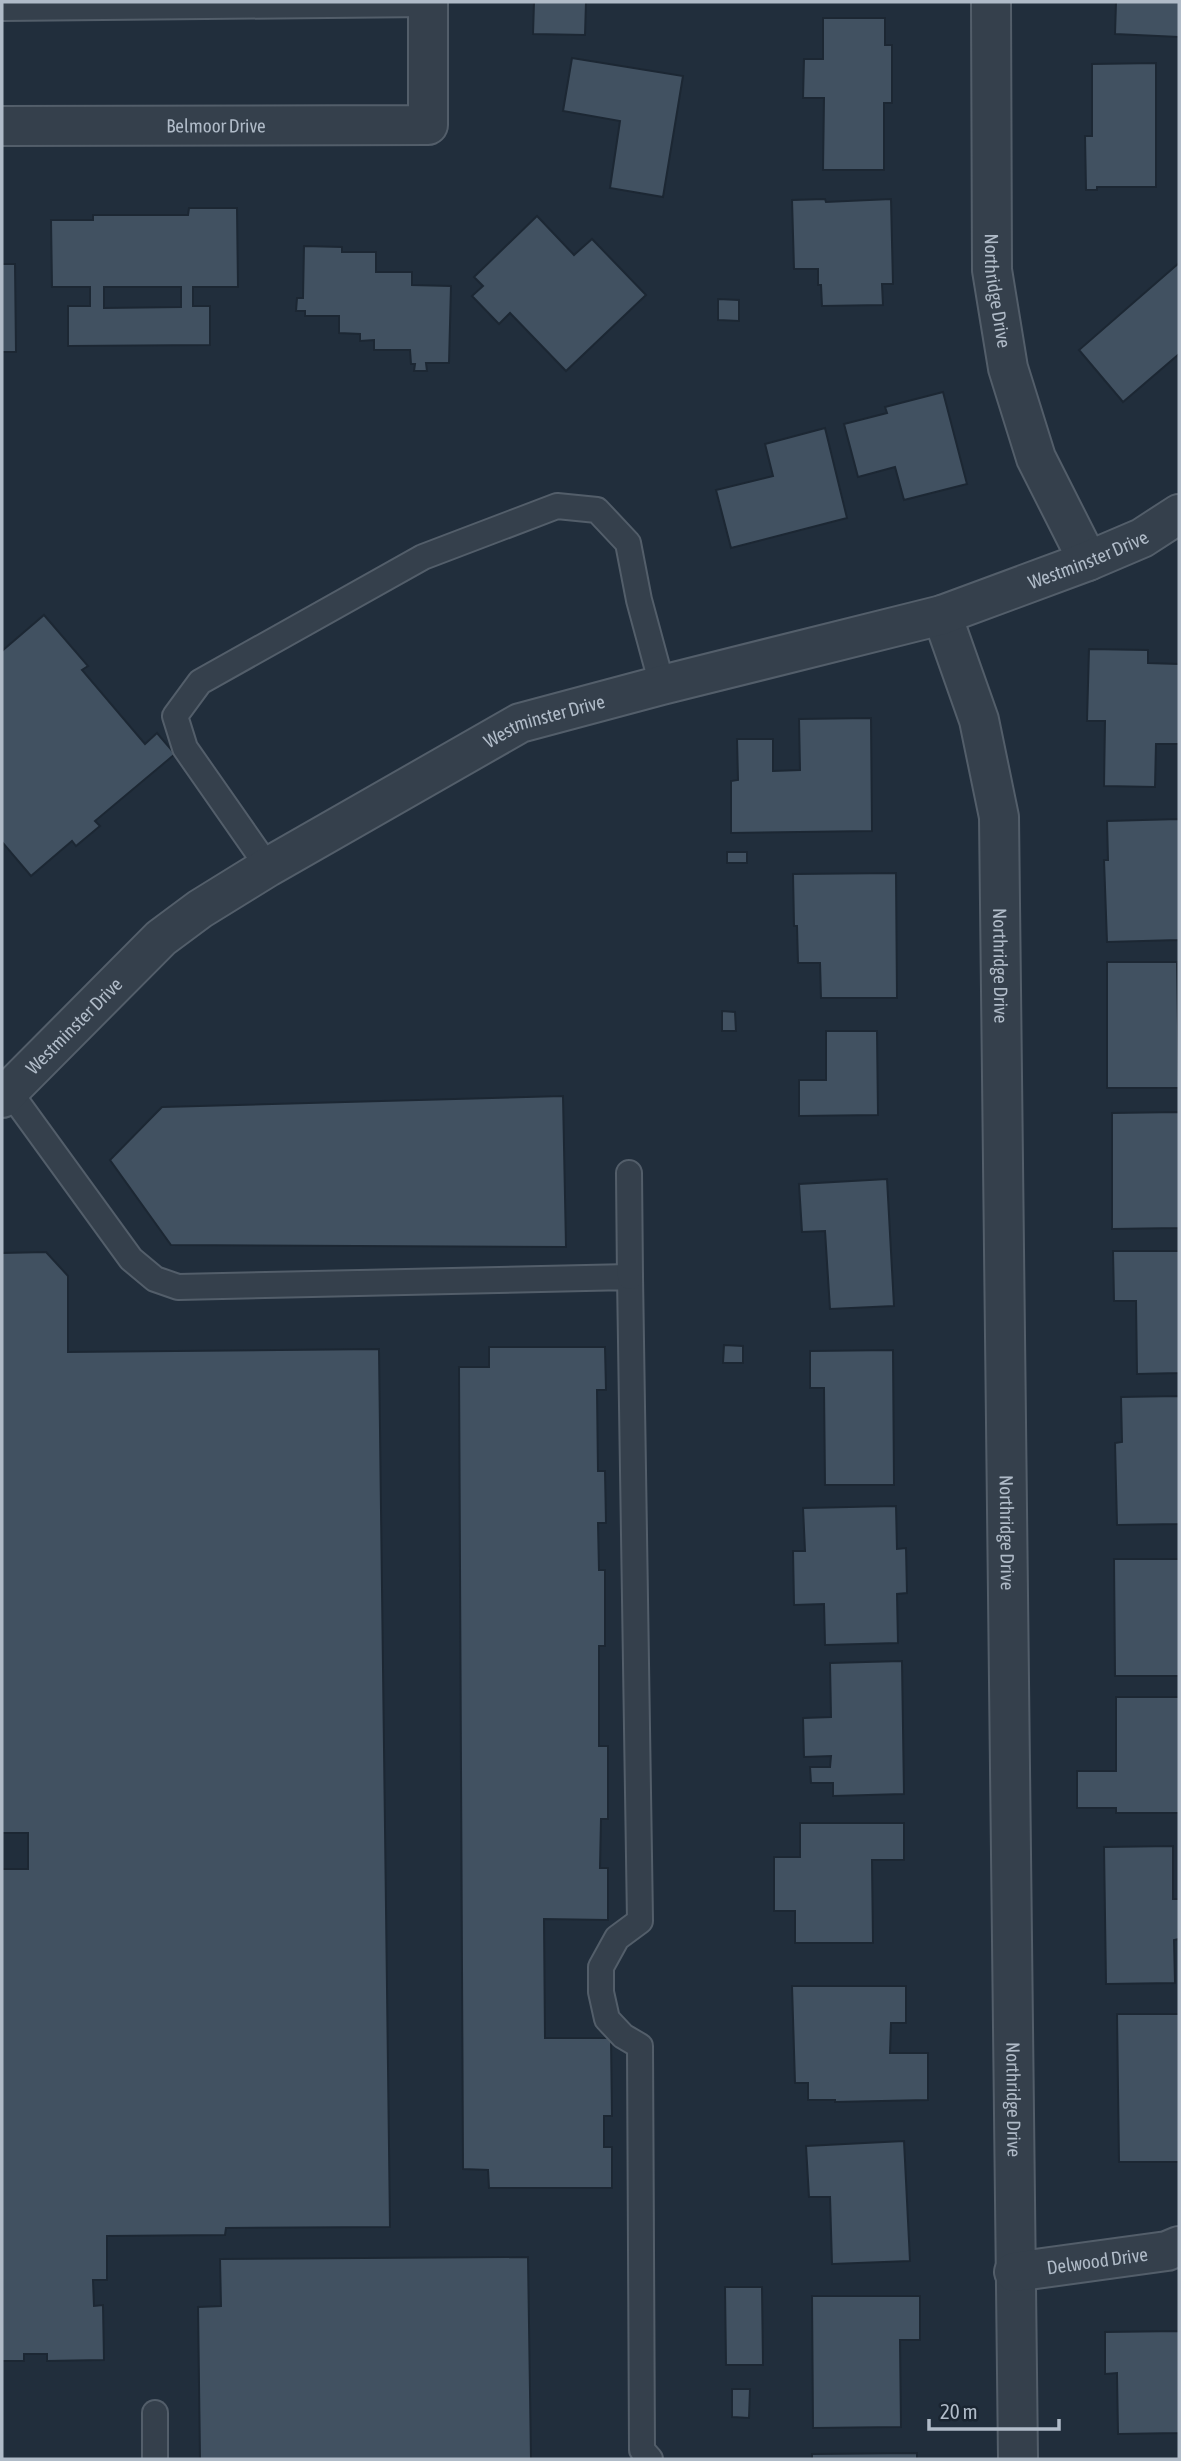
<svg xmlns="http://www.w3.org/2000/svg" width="1181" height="2461" viewBox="0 0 1181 2461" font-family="'Asap Condensed',sans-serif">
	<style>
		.building { fill: #415161; stroke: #1c2733; stroke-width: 2; fill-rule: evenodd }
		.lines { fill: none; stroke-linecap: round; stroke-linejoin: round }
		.service-casing { stroke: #535e6a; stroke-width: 28 }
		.minor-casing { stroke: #535e6a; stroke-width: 42 }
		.tertiary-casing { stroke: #535e6a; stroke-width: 42 }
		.service { stroke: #35404c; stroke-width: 24 }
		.minor { stroke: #35404c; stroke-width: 38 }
		.tertiary { stroke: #35404c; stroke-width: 38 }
		.labels { text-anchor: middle; stroke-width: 7; stroke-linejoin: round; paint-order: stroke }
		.street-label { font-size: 19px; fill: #b0bbc8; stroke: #1a2531 }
	</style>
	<rect width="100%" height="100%" fill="#212e3c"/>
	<g class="building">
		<path d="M534 2H586L585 35 533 34Z"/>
		<path d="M1116 2H1179V37L1115 34Z"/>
		<path d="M823 18H885V45H892V103H884V170H823L824 98H803L804 59H823Z"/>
		<path d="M572 58 683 76 663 197 610 188 620 121 563 111Z"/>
		<path d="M1156 63V187H1097V190H1086L1085 136H1092V64Z"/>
		<path d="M825 199 826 202 891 199 893 284H882L883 305 822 306 821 285H818V269H794L792 200Z"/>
		<path d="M189 208H237L238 287H193V306H210V345L68 346V306H90V287H52L51 220H93V215H188ZM104 287H181V307L104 308Z"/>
		<path d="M537 216 574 255 592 239 646 295 566 371 510 313 499 324 472 296 483 286 474 277Z"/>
		<path d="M304 246 342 247V252H376V272H412V285L451 286 449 363H426L427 371H414L415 364H411L410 350H374V340L360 341V334L339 333V316H305V311H296L297 298H303Z"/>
		<path d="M1179 263V354L1123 402 1079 350Z"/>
		<path d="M2 264H15L16 352H2Z"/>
		<path d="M718 299 739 300V321L718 320Z"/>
		<path d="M943 392 967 484 904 500 895 467 858 477 844 424 887 413 885 407Z"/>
		<path d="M825 428 847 518 731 548 716 490 773 476 765 444Z"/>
		<path d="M44 615 88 666 82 670 145 744 157 733 175 754 95 821 100 826 76 846 72 841 31 876 2 842V651Z"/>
		<path d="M1089 649 1148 650V663L1179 664V744H1156L1155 787 1104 786 1105 721H1087Z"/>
		<path d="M871 718 872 831 731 833V781L738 780 737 739H773V771L800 770 799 719Z"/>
		<path d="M1179 819V940L1107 942 1104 860H1108L1107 821Z"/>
		<rect x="727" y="852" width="20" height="11"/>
		<path d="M896 873 897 998H821L820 963H798L797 926H794L793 874Z"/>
		<path d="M1107 962H1177L1179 1088H1107Z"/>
		<path d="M722 1011 735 1012 736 1031H722Z"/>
		<path d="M826 1031H877L878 1115 799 1116V1080H826Z"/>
		<path d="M563 1096 566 1247 171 1245 110 1160 162 1107Z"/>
		<path d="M1179 1112V1228L1112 1229V1113Z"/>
		<path d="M887 1179 894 1306 830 1309 825 1231 802 1232 799 1184Z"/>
		<path d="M1113 1251H1179V1373L1137 1374 1136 1301H1114Z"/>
		<path d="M46 1252 68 1276V1352L379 1349 390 2227 226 2228 225 2235 107 2236V2280H93L94 2306 103 2305 104 2360 47 2361V2354H24V2361H2V1869H28V1833H2V1253Z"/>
		<path d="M724 1345 743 1346V1363H723Z"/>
		<path d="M489 1347H605L606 1390H597L598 1471H605L606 1523H598L599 1570H605V1646H599V1746H608V1819H601L600 1868H608V1920L544 1919 545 2038H611L612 2116H604V2147H612V2188H489L488 2170 463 2169 459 1367H489Z"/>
		<path d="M893 1350 894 1485H825L824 1388H810V1351Z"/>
		<path d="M1179 1396V1524L1117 1525 1115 1443 1122 1442 1121 1397Z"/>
		<path d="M896 1506 897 1549 906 1548 907 1593 897 1594 898 1643 825 1645 824 1604 794 1605 793 1551H805L803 1508Z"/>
		<path d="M1114 1559H1179V1676H1115Z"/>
		<path d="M902 1661 904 1794 833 1796V1783H811L810 1767H830L831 1756 804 1757 803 1718 831 1717 830 1663Z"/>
		<path d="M1116 1697H1179V1813H1116V1808H1077V1771H1116Z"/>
		<path d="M800 1823H904V1860H872L873 1943H795V1911H774V1857H800Z"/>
		<path d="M1173 1846V1899H1179V1939L1174 1940 1175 1983 1106 1984 1104 1847Z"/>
		<path d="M792 1986H906V2023H891L890 2053H928V2100L835 2102V2100H808V2083H795Z"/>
		<path d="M1117 2014H1179V2162H1119Z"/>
		<path d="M904 2141 910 2261 832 2264 830 2197H809L806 2146Z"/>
		<path d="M528 2257 531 2459H200L198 2307 221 2306 220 2259Z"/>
		<path d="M725 2287H762L763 2365H726Z"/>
		<path d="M812 2296H920V2340H900L901 2427 813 2428Z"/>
		<path d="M1179 2331V2433L1118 2434 1117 2375V2373L1105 2374V2332Z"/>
		<path d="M732 2389H750L749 2418 732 2417Z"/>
		<path d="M917 2453V2459H812V2454Z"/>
	</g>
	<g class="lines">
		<g class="service-casing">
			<g id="service">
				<path d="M2 8 428 4"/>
				<path d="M268 867 185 748 175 716 200 682 423 557 557 506 597 510 628 543 639 600 662 685"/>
				<path d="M9 1091 131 1259 155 1279 178 1287 630 1277 640 1921 617 1938 601 1967V1992L607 2019 623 2036 640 2046 642 2450 650 2459"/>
				<path d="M629 1173 630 1277"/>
				<path d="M155 2459V2413"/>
			</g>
		</g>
		<g class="minor-casing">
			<g id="minor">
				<path id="s1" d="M991 2 992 270 1008 368 1036 458 1088 561"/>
				<path id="s2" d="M2 126 428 125V2"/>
				<path id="s3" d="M942 615 979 720 999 817 1018 2459"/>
				<path id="s4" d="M1014 2272 1167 2251 1179 2246"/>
			</g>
		</g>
		<g class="tertiary-casing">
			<g id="tertiary">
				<path id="s5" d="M2 1098 161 938 200 909 268 867 520 723 662 685 942 615 1088 561 1142 538 1179 514"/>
			</g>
		</g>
		<use href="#service" class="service"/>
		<use href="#minor" class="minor"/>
		<use href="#tertiary" class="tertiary"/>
	</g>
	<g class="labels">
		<g class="street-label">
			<text dy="7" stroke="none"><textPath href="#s2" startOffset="214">Belmoor Drive</textPath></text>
			<text dy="7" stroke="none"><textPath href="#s1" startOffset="289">Northridge Drive</textPath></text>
			<text dy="7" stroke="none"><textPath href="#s5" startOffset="1236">Westminster Drive</textPath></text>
			<text dy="7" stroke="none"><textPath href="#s5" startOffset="668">Westminster Drive</textPath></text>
			<text dy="7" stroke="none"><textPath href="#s3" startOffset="359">Northridge Drive</textPath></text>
			<text dy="7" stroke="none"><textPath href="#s5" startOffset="102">Westminster Drive</textPath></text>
			<text dy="7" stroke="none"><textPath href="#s3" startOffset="926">Northridge Drive</textPath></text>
			<text dy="7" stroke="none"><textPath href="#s3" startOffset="1493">Northridge Drive</textPath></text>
			<text dy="7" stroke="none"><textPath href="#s4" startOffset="84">Delwood Drive</textPath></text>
		</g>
	</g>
	<rect width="1181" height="2461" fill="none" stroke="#b0bbc8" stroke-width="7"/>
	<path d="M929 2419v10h130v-10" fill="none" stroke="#b0bbc8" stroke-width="3.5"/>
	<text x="940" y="2419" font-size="21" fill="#b0bbc8" stroke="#1a2531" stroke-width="5" paint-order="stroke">20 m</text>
</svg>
